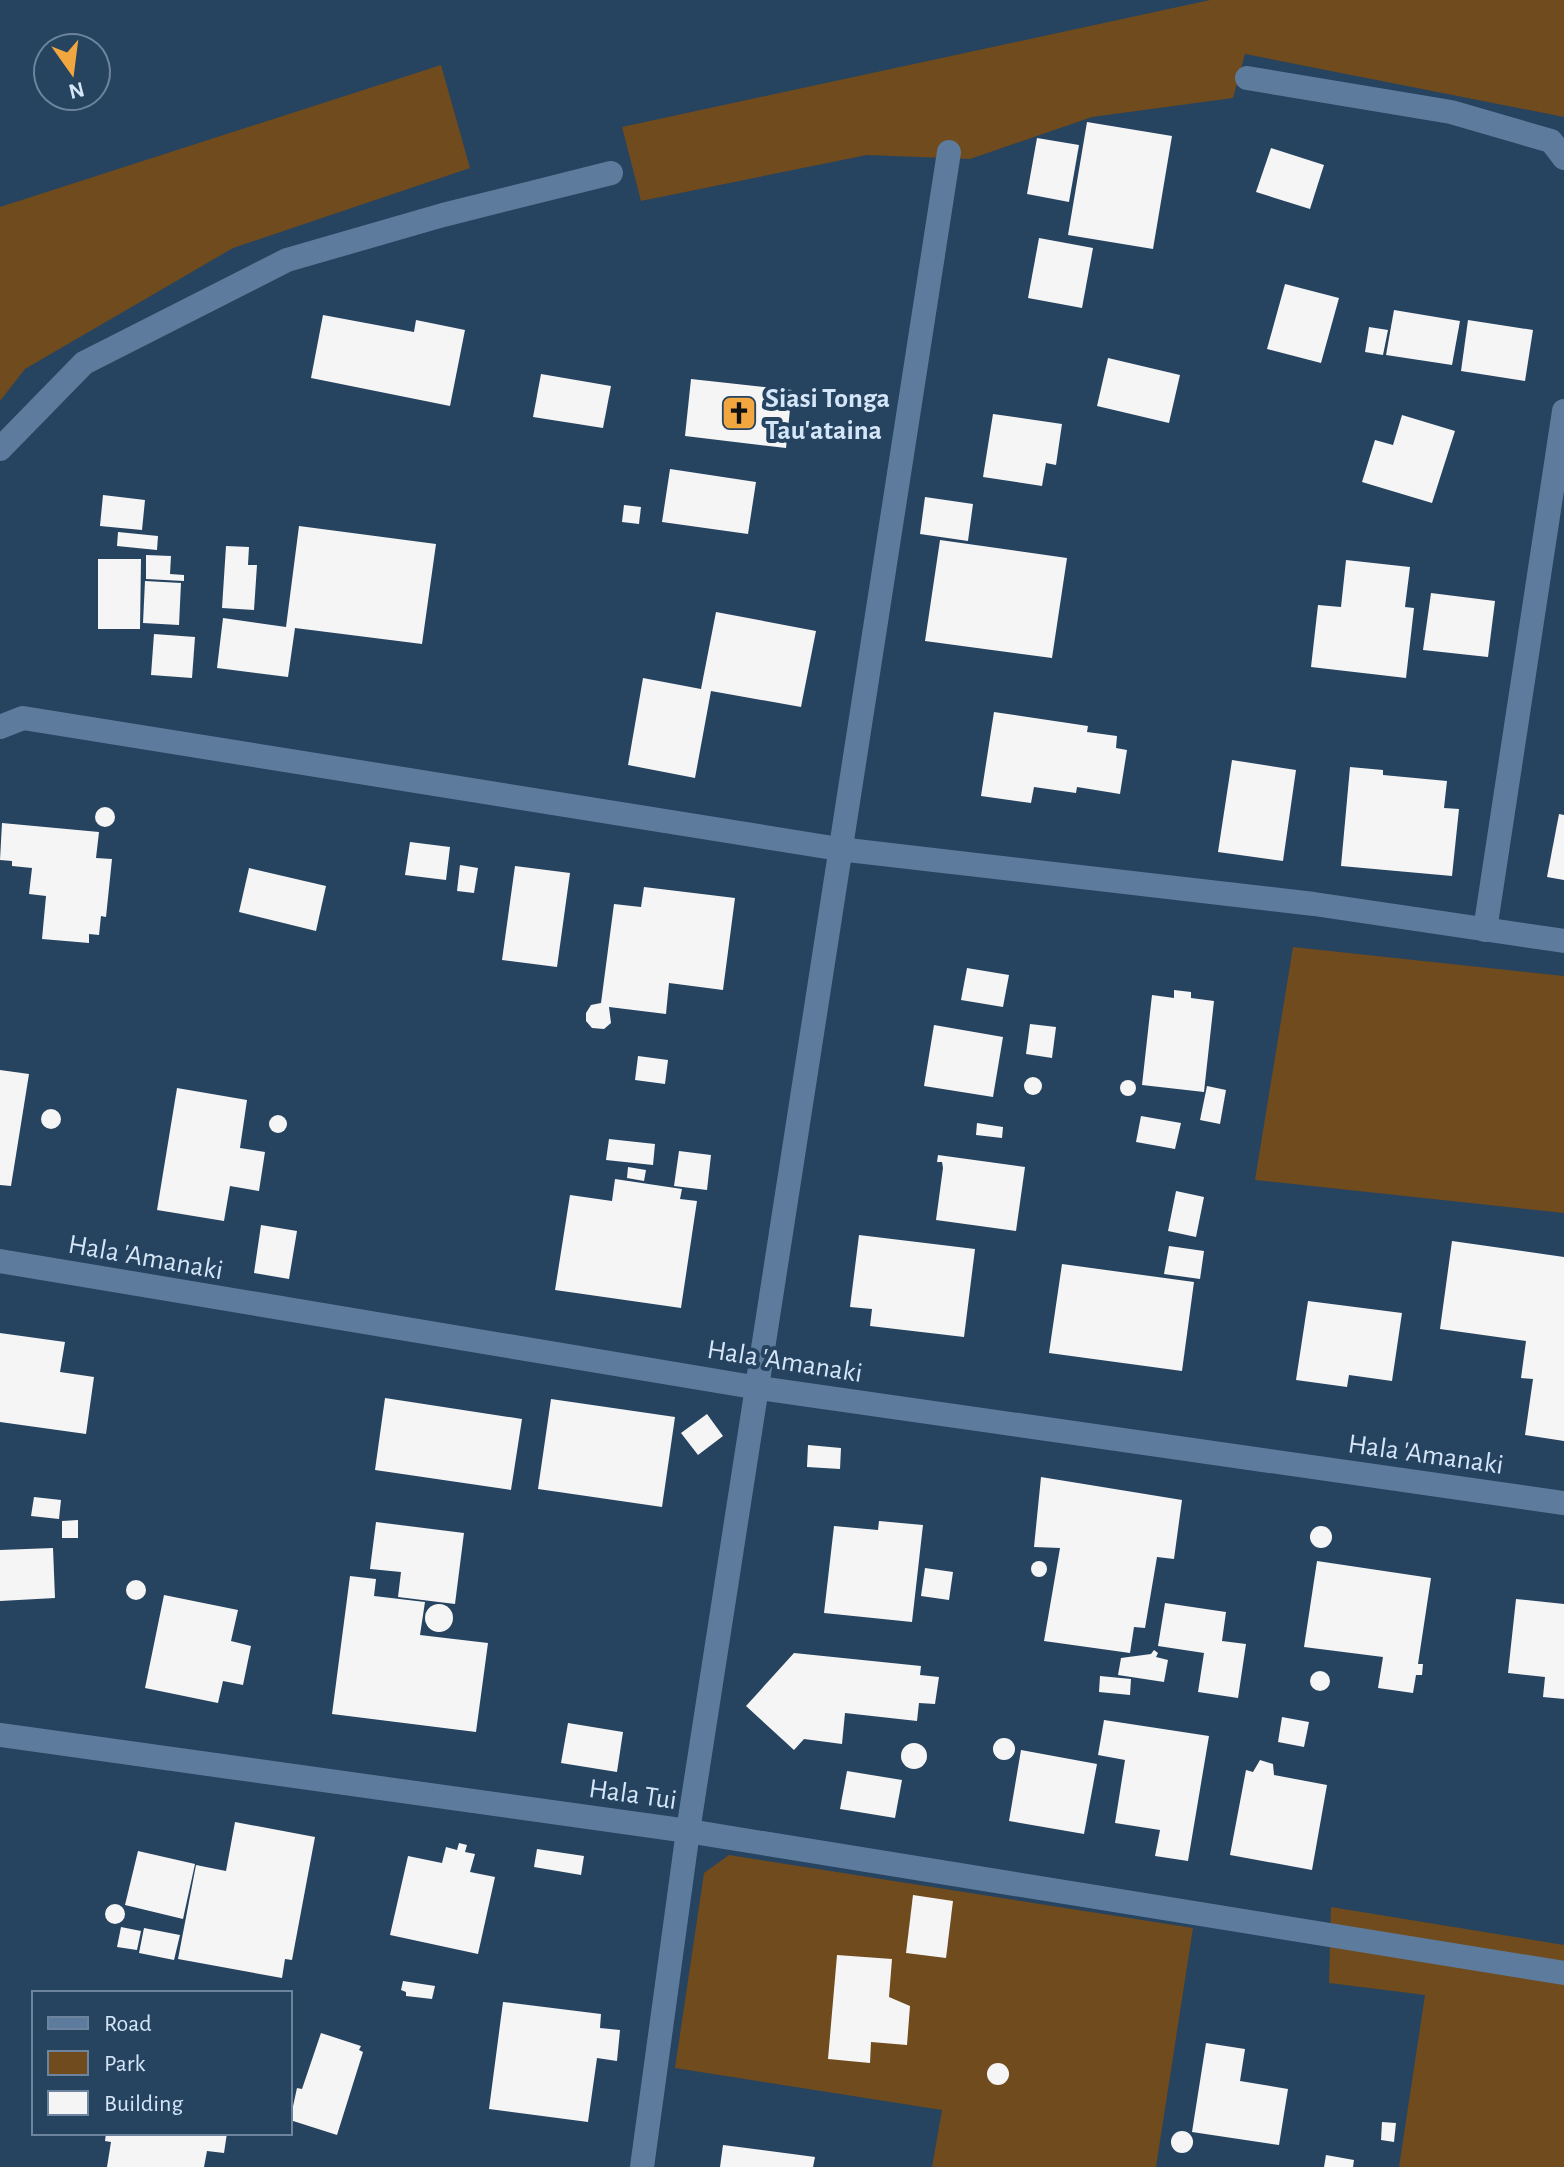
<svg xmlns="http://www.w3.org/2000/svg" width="1564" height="2167" viewBox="0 0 1564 2167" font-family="'Alegreya Sans',sans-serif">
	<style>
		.green { fill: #6f4b1d }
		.building { fill: #f5f5f5 }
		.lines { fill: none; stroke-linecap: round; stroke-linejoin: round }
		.street { stroke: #5d7c9d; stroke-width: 24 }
		.labels { text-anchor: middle; stroke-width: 8; stroke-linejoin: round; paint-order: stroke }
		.poi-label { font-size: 28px; font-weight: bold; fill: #d5e6f8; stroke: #264360; text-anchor: start }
		.street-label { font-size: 28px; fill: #d5e6f8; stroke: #264360 }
	</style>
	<rect width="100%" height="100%" fill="#264360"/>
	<g class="green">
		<path d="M1210 0H1564V117L1245 54 1233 98 1092 117 970 159 867 155 641 201 622 127Z"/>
		<path d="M441 65 470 168 233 248 25 369 0 401V207Z"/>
		<path d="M1293 947 1564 976V1213L1255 1180Z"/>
		<path d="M729 1855 1193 1928 1156 2167H932L942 2110 675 2068 704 1873Z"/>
		<path d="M1331 1907 1564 1945V2167H1399L1425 1995 1329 1983Z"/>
	</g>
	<g class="building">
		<path d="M1087 122 1172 136 1153 249 1068 235Z"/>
		<path d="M1037 138 1079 145 1069 202 1027 194Z"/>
		<path d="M1271 148 1324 165 1310 209 1256 192Z"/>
		<path d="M1039 238 1093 248 1082 308 1028 298Z"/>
		<path d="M1285 284 1339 298 1321 363 1267 349Z"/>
		<path d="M1394 310 1460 321 1452 365 1386 355Z"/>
		<path d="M323 315 414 332 416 320 465 330 450 406 311 378Z"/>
		<path d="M1468 320 1533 330 1525 381 1461 371Z"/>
		<path d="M1369 327 1388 330 1383 355 1365 352Z"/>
		<path d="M1108 358 1180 375 1169 423 1097 406Z"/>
		<path d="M541 374 611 386 603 428 533 417Z"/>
		<path d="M691 379 792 390 786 448 685 436Z"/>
		<path d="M993 414 1062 424 1056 465 1046 463 1042 486 983 477Z"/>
		<path d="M1402 415 1455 431 1432 503 1362 482 1375 440 1393 445Z"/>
		<path d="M670 469 756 482 748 534 662 522Z"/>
		<path d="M103 495 145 500 142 530 100 526Z"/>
		<path d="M925 497 973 504 968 541 920 534Z"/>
		<path d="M624 505 641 507 639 524 622 522Z"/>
		<path d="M299 526 436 544 422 644 295 628 288 677 217 668 223 618 286 627Z"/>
		<path d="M118 532 158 536 157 550 117 546Z"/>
		<path d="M940 540 1067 558 1052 658 925 641Z"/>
		<path d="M226 546 249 547 248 565H257L254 610 222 608Z"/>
		<path d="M146 555 171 556 170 574 184 575V581L146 579Z"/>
		<path d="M98 559H141L140 629H98Z"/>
		<path d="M1346 560 1410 567 1405 607 1414 608 1406 678 1311 667 1318 605 1341 607Z"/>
		<path d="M145 581 181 583 179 625 143 623Z"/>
		<path d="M1431 593 1495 601 1488 657 1423 650Z"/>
		<path d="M716 612 816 631 801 707 711 691 695 778 628 765 643 678 701 689Z"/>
		<path d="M154 634 195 637 192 678 151 675Z"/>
		<path d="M994 712 1088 726 1087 732 1117 736 1116 748 1127 750 1120 794 1077 787 1076 793 1034 787 1031 803 981 796Z"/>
		<path d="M1232 760 1296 770 1283 861 1218 852Z"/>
		<path d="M1350 767 1383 770V775L1447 781 1444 808 1459 809 1452 876 1341 866Z"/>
		<circle cx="105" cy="817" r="10"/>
		<path d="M1559 814 1564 815V880L1547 877Z"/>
		<path d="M2 823 99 832 96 858 112 859 106 917 101 916 99 935 89 934V943L42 939 46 896 29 894 32 868 12 866V861L0 860Z"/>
		<path d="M410 842 450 847 446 880 405 875Z"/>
		<path d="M460 865 478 868 474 893 457 891Z"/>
		<path d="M515 866 570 873 557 967 502 960Z"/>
		<path d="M249 868 326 886 316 931 239 912Z"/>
		<path d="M644 887 735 898 723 990 669 983 666 1014 609 1007 611 1023 604 1029 592 1028 586 1021V1013L591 1005 601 1003 614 904 641 907Z"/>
		<path d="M967 968 1009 975 1003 1007 961 1000Z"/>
		<path d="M1174 990 1191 992V998L1214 1001 1204 1092 1142 1085 1152 995 1174 998Z"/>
		<path d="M1030 1024 1056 1027 1052 1058 1026 1054Z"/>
		<path d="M934 1025 1003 1037 993 1097 924 1086Z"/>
		<path d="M638 1056 668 1060 665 1084 635 1080Z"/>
		<path d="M0 1070 29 1074 11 1186 0 1185Z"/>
		<circle cx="1033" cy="1086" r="9"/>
		<circle cx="1128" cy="1088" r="8"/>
		<path d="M1207 1086 1226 1090 1220 1124 1200 1120Z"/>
		<path d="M177 1088 247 1100 240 1148 265 1152 259 1191 230 1186 224 1221 157 1210Z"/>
		<circle cx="51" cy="1119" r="10"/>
		<circle cx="278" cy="1124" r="9"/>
		<path d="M1141 1116 1181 1123 1175 1149 1136 1142Z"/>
		<path d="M977 1123 1003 1127 1002 1138 976 1135Z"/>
		<path d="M609 1139 655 1144 653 1165 606 1160Z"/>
		<path d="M679 1151 711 1155 707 1190 674 1186Z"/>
		<path d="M938 1155 1025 1167 1016 1231 936 1220 943 1168 942 1162H937Z"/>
		<path d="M628 1167 646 1170 644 1181 627 1178Z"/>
		<path d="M615 1179 682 1189 680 1199 697 1201 681 1308 555 1290 570 1195 612 1201Z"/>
		<path d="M1176 1191 1204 1197 1196 1237 1168 1231Z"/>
		<path d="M261 1225 297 1231 289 1279 254 1273Z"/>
		<path d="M859 1235 975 1249 964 1337 870 1326 872 1309 850 1307Z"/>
		<path d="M1452 1241 1564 1257V1441L1525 1435 1533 1379 1521 1378 1526 1341 1440 1329Z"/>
		<path d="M1169 1246 1204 1251 1200 1279 1164 1274Z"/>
		<path d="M1062 1264 1194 1282 1182 1371 1049 1353Z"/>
		<path d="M1308 1301 1402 1313 1392 1381 1349 1375 1347 1387 1296 1380Z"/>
		<path d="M0 1333 65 1342 60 1372 94 1377 86 1434 0 1422Z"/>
		<path d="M385 1398 522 1419 511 1490 375 1470Z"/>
		<path d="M551 1399 675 1417 662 1507 538 1489Z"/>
		<path d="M707 1414 723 1436 698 1455 681 1433Z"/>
		<path d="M808 1445 841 1448 840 1469 807 1467Z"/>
		<path d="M1041 1477 1182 1500 1174 1559 1157 1557 1145 1628 1134 1627 1130 1653 1044 1641 1060 1548 1034 1547Z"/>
		<path d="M34 1497 61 1500 59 1519 31 1516Z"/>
		<path d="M78 1520V1538H62V1521Z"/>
		<path d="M879 1521 923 1525 912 1622 824 1613 834 1526 878 1530Z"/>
		<path d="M376 1522 464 1533 455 1604 398 1597 401 1572 370 1569Z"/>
		<circle cx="1321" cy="1537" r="11"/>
		<path d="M53 1548 55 1598 0 1601V1550Z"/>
		<circle cx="1039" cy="1569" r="8"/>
		<path d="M1317 1561 1431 1578 1418 1664H1423L1422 1675H1416L1413 1693 1378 1688 1383 1657 1304 1647Z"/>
		<path d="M925 1568 953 1572 949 1600 921 1596Z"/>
		<path d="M350 1576 376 1579 374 1596 425 1602 420 1635 488 1643 476 1732 332 1714Z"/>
		<circle cx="136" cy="1590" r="10"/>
		<path d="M164 1595 238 1610 231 1641 251 1646 243 1685 223 1681 218 1703 145 1688Z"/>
		<path d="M1516 1599 1564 1604V1699L1543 1697 1545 1677 1508 1673Z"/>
		<path d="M1165 1603 1226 1612 1222 1641 1246 1644 1238 1698 1198 1692 1204 1653 1158 1646Z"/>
		<circle cx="439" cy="1618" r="14"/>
		<path d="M1154 1650 1158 1653 1156 1657 1168 1660 1164 1682 1118 1675 1121 1658 1151 1654Z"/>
		<path d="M794 1653 921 1666 920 1675 939 1677 935 1704 919 1703 917 1721 845 1713 842 1744 804 1739 794 1750 746 1706Z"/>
		<circle cx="1320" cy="1681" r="10"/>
		<path d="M1100 1676 1131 1679 1130 1695 1099 1692Z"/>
		<path d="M1282 1717 1309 1722 1304 1747 1278 1742Z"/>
		<path d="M1104 1720 1209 1736 1188 1861 1155 1856 1160 1830 1115 1823 1125 1760 1098 1755Z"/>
		<path d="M568 1723 623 1732 617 1772 561 1763Z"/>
		<circle cx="1004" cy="1749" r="11"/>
		<circle cx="914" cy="1756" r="13"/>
		<path d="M1021 1750 1097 1764 1084 1834 1009 1821Z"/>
		<path d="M1260 1760 1273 1764 1274 1775 1327 1785 1312 1870 1230 1855 1246 1770 1253 1772Z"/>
		<path d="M847 1771 902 1780 895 1818 840 1809Z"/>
		<path d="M235 1822 315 1837 292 1960 285 1959 282 1978 178 1959 196 1865 226 1871Z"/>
		<path d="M459 1843 467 1845 465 1852 475 1854 470 1872 495 1877 478 1954 390 1935 408 1856 442 1863 446 1847 457 1850Z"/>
		<path d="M537 1849 584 1856 581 1875 534 1867Z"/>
		<path d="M138 1851 195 1864 183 1919 125 1905Z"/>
		<path d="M913 1895 953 1901 946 1958 906 1953Z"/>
		<circle cx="115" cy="1914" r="10"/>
		<path d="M121 1927 141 1931 137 1950 117 1947Z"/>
		<path d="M144 1928 180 1935 174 1960 139 1953Z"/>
		<path d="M837 1955 892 1959 889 1997 910 2006 907 2045 871 2042 870 2063 828 2059Z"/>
		<path d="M403 1981 435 1986 432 1999 406 1996V1992L401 1990Z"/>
		<path d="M503 2002 601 2014 600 2028 620 2030 617 2061 597 2058 588 2122 489 2109Z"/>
		<path d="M321 2033 361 2046 359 2050 363 2052 337 2135 290 2120 297 2088 302 2089Z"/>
		<path d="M1206 2043 1245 2049 1240 2081 1288 2089 1279 2145 1192 2132Z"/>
		<circle cx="998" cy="2074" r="11"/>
		<path d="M1382 2122 1396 2123 1394 2142 1381 2140Z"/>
		<circle cx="1182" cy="2142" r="11"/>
		<path d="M106 2133H227L224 2153 207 2151 204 2167H107L111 2142 105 2141Z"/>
		<path d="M723 2145 815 2157 813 2167H720Z"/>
		<path d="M1326 2155 1354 2160 1353 2167H1324Z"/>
	</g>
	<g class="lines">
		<g class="street">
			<path d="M1247 78 1451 112 1551 141 1564 158"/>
			<path d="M0 449 84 363 287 260 443 215 611 173"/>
			<path d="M0 727 23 718 839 849 1314 904 1564 941"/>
			<path d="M1485 930 1564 411"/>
			<path d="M0 1261 759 1388 1564 1503"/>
			<path d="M0 1735 688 1831 1564 1973"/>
			<path d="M642 2167 688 1831 949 152"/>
		</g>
	</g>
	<defs>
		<g id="church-square" transform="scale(1.8)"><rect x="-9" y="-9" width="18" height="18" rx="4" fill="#f1a640" stroke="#264360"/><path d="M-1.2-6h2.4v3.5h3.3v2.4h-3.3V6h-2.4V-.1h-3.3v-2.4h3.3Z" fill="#111"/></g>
	</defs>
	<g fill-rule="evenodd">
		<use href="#church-square" x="739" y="413"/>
	</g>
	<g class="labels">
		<g class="poi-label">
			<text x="765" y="407">Siasi Tonga<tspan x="765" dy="32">Tau'ataina</tspan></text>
		</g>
		<g class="street-label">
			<text transform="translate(146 1256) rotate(10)" y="10">Hala 'Amanaki</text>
			<text transform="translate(785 1360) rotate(9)" y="10">Hala 'Amanaki</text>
			<text transform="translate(1426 1453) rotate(8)" y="10">Hala 'Amanaki</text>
			<text transform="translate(633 1793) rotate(8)" y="10">Hala Tui</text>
		</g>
	</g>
	<rect x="32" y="1991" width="260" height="144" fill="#264360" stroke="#6c849d" stroke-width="2"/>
	<rect x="48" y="2017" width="40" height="12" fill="#5d7c9d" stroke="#6c849d" stroke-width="2"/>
	<text x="104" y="2031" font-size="24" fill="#d5e6f8">Road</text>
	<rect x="48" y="2051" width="40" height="24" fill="#6f4b1d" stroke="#6c849d" stroke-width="2"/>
	<text x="104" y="2071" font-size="24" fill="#d5e6f8">Park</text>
	<rect x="48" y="2091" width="40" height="24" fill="#f5f5f5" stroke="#6c849d" stroke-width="2"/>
	<text x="104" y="2111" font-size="24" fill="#d5e6f8">Building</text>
	<g transform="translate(72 72) rotate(166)"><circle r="38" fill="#264360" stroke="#6c849d" stroke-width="2"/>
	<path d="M0-6L14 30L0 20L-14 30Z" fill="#f1a640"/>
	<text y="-12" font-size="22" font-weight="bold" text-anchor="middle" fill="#d5e6f8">N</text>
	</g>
</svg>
